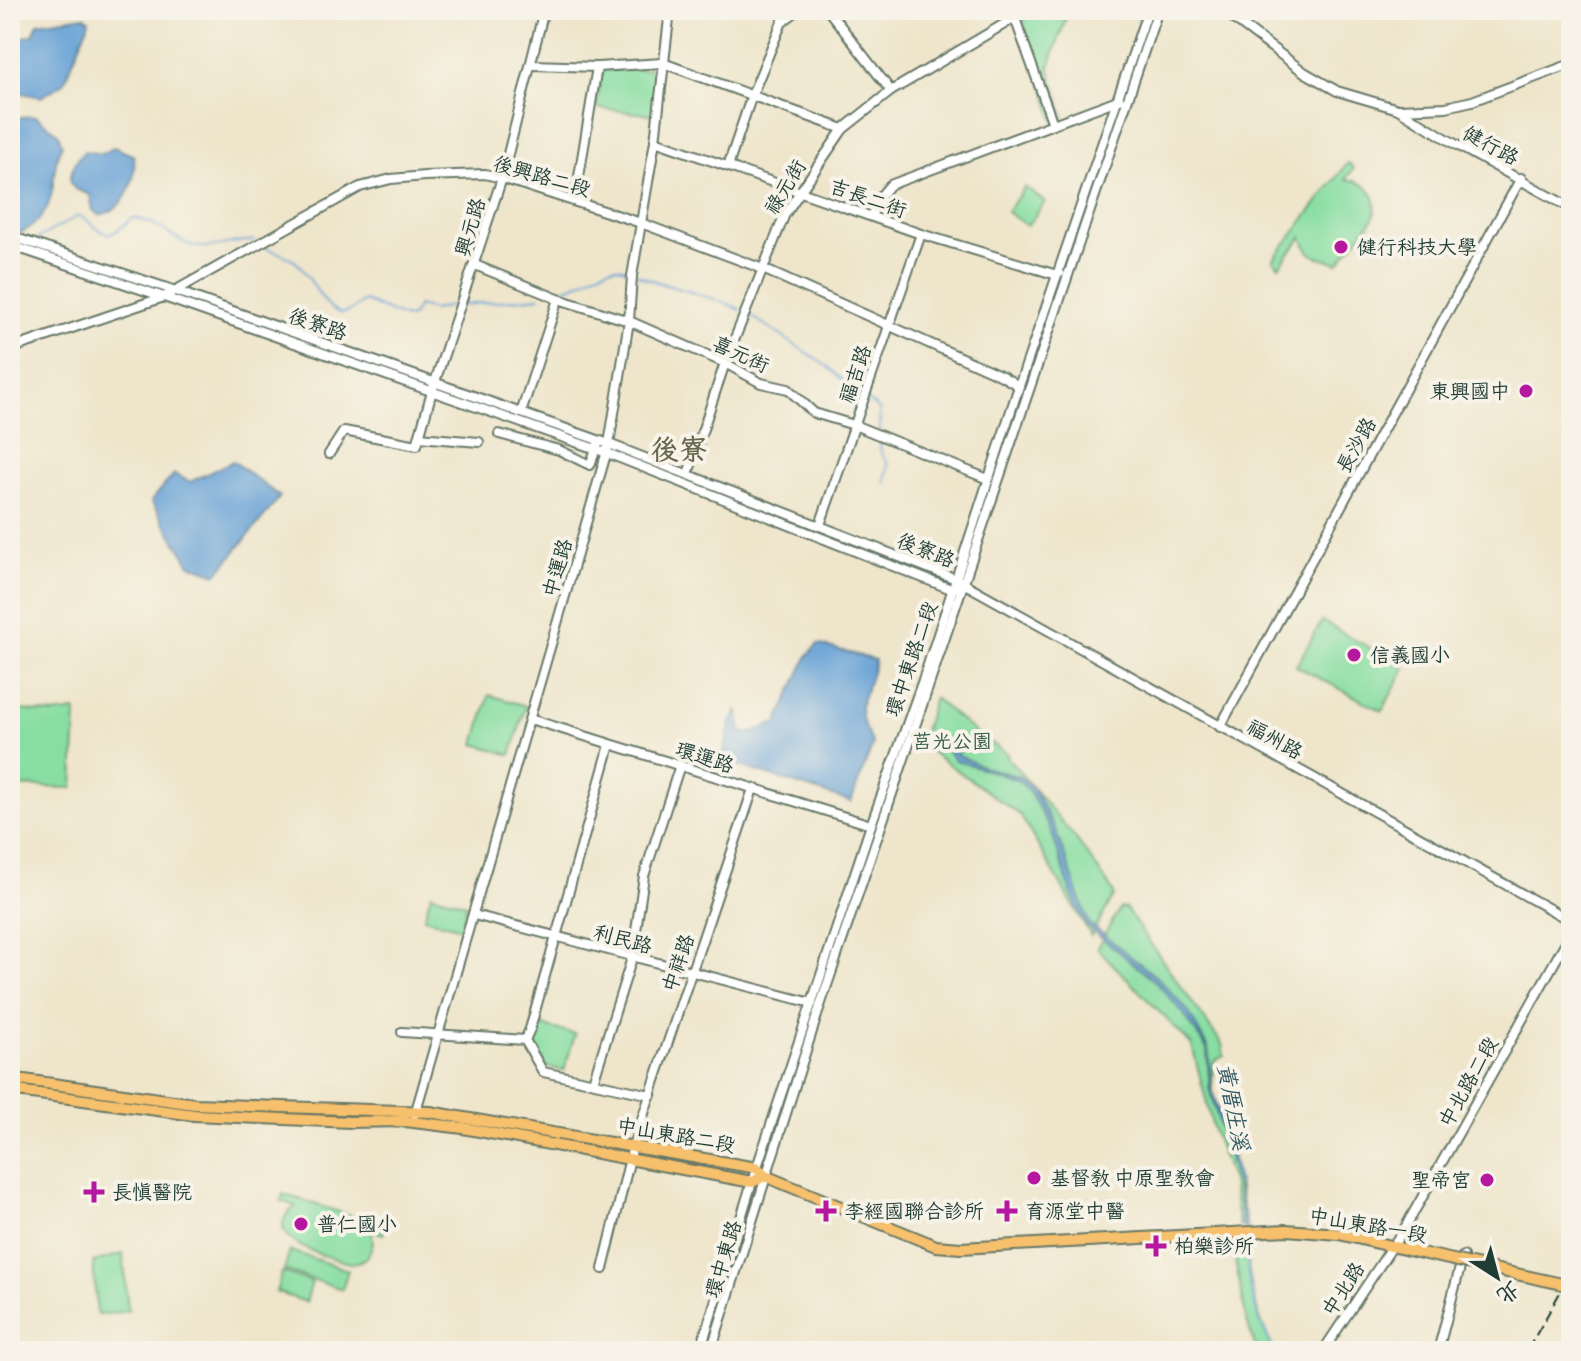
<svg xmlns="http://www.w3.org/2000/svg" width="1581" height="1361" viewBox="0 0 1581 1361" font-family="Pangolin,'LXGW WenKai TC',sans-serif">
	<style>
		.green { fill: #88dea2; stroke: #548e6b; stroke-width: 2 }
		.water { fill: #65a0d5; stroke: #426e84; stroke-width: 2 }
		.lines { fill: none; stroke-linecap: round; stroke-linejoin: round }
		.stream { stroke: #65a0d5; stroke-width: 2 }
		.minor-casing { stroke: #677868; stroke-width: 12 }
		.major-casing { stroke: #677868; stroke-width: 14 }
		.minor { stroke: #fff; stroke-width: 8 }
		.major { stroke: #f7c06c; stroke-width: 10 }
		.rail { stroke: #1f3d34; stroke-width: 2; stroke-dasharray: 12 6; stroke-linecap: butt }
		.major-bridge-casing { stroke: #677868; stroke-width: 14; stroke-linecap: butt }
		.major-bridge { stroke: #f7c06c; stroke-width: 10 }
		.poi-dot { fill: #b5179e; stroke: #f7f3e8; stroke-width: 3 }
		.labels { text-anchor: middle; stroke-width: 8; stroke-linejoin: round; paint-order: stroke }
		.street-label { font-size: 20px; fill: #1f3d34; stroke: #f7f3e8 }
		.poi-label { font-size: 20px; fill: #1f3d34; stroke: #f7f3e8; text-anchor: start }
		.park-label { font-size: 20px; fill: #345d4a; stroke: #f7f3e8 }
		.water-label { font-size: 22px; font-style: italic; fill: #345b64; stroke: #f7f3e8 }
		.district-label { font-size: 28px; font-weight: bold; fill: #67664e; stroke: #f7f3e8 }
	</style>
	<rect width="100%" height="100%" fill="#f7f3e8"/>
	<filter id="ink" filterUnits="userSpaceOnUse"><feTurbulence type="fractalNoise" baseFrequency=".0125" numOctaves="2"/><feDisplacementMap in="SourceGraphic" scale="16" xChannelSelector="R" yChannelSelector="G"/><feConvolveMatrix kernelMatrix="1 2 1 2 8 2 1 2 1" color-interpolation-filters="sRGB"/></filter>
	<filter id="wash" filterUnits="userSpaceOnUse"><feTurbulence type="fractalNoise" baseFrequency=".006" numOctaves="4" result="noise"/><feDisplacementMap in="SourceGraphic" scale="32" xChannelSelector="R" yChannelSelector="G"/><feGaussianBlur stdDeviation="1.8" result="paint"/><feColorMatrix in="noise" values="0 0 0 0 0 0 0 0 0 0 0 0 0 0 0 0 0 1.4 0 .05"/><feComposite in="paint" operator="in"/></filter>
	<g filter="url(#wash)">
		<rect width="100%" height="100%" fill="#eee5ca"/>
		<g class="green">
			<path d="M1037 10H1069L1049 67 1064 117 1054 120 1023 21Z"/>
			<path d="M659 69 654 115 596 108 602 70Z"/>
			<path d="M1348 163 1354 168 1346 179C1368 182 1381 196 1373 219L1338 263C1318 256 1310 260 1302 237L1279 266 1273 260Z"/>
			<path d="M1025 187 1045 202 1027 226 1007 212Z"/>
			<path d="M1322 621 1405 668 1382 711 1296 666Z"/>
			<path d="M489 695 526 706 511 755 475 744Z"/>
			<path d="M934 698 976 733 1008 754 1007 757 1077 840 1113 891 1114 896 1091 936 1020 815 920 744Z"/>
			<path d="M12 709 54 714 76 711 73 788 10 786Z"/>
			<path d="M431 894 467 904 461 928 424 918Z"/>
			<path d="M1120 908 1126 909 1222 1044 1224 1056 1214 1061 1212 1086 1209 1088 1227 1146 1245 1225 1239 1226 1232 1181 1214 1132 1192 1045 1097 948Z"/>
			<path d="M535 1024 575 1034 564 1071 546 1067 532 1040Z"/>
			<path d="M283 1194 386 1227 383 1234 371 1230C376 1244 370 1261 353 1263 343 1263 331 1257 322 1255 300 1248 263 1230 296 1206L281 1201Z"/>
			<path d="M1247 1240C1247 1283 1256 1313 1274 1351H1257L1247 1321 1232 1245 1234 1241Z"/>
			<path d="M290 1251 348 1270 342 1289 284 1270Z"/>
			<path d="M123 1254 128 1311 99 1315 97 1313 93 1262Z"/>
			<path d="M282 1272 312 1282 306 1302 276 1292Z"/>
		</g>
		<g class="water">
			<path d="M84 16 89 20 88 25 64 83 41 97 12 91 10 84 19 38 33 35 38 23Z"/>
			<path d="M36 116 58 133 62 145C48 171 61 203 33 225 25 231 19 235 10 235V118Z"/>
			<path d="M114 147 134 156C137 180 125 212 98 215L93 210 90 195 75 189 70 183C71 169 75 159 85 151L102 154Z"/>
			<path d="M233 461 280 497 217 574 190 565 151 501 174 474 190 482Z"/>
			<path d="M818 644 875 660C867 702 849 700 873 744L851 802 722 760 731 722 738 711 741 731 748 734 777 723 808 655Z"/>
			<path d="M943 738 959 756 984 767 1020 777 1033 789 1054 827 1089 923 1160 980 1188 1011 1208 1048 1212 1091 1230 1144 1247 1228H1242L1239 1191 1210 1092 1207 1049 1184 1014 1157 983 1087 926 1074 900 1050 828 1029 791 1018 780 955 760 939 741Z"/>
		</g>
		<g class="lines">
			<g class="stream">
				<path d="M35 240 78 216C90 218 99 236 112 233 120 231 126 222 133 218 159 221 168 237 190 245 209 252 235 239 254 241"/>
				<path d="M263 246C274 253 288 254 297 263 310 274 325 314 343 313 350 313 359 304 365 301L406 318 412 317 418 306 433 310 457 304"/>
				<path d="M634 273C668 289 707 293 741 310"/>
				<path d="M554 292C562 289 571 287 579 283 596 275 610 261 628 270"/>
				<path d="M463 305 540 297"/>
				<path d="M747 313 828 367 861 396"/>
				<path d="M866 399 879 409 880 431"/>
				<path d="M879 437 881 453 888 464 885 483"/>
				<path d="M1233 1166 1237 1184"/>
				<path d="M1246 1237 1248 1276 1258 1317 1274 1351"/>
			</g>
		</g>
	</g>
	<g filter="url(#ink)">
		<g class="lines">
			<g class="minor-casing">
				<g id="minor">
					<path d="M828 10 891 91"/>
					<path d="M1012 10 1053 124"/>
					<path d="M1222 10 1304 72 1337 91 1398 109 1455 144 1571 208"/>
					<path d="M913 14 918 10"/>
					<path d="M532 65 597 67 663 63 843 129"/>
					<path d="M1399 109 1446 107 1472 101 1571 64"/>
					<path d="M655 141 921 234 1057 275 1060 273"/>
					<path d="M728 166 752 95 782 22 798 10"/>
					<path d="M575 201 597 67"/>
					<path d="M871 216 880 197 890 185 1120 99"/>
					<path d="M10 236 176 291 609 444 956 579 1571 921"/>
					<path d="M10 245 164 297 607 453 951 589 956 587"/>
					<path d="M475 265 558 299 629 321 725 363 761 383 788 389 814 413 854 425 988 479"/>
					<path d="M10 349 164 297 360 187 391 179 425 176 485 174 502 178 641 223 763 269 1002 376 1019 386"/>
					<path d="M521 413 558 299"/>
					<path d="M499 434 559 450 590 465 598 444"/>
					<path d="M419 437 479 442"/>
					<path d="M329 454 344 431 417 445 432 391 502 178 544 10"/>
					<path d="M688 474 725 363 785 214 843 129 891 91 1028 10"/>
					<path d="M820 525 921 234"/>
					<path d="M530 719 871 825"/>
					<path d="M1220 727 1521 178"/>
					<path d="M474 915 812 1003"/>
					<path d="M402 1032 525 1040 543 1072 651 1095"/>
					<path d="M525 1040 530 1029 610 745"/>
					<path d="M593 1082 632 958 644 876 680 765"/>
					<path d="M415 1114 609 444 629 321 632 276 655 141 670 10"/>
					<path d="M603 1269 633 1146 753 789"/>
					<path d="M700 1351 752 1182 871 825 924 677 1019 386 1148 10"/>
					<path d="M711 1351 820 1006 1158 10"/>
					<path d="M1323 1351 1406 1226 1571 933"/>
					<path d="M1438 1351 1463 1256"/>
				</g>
			</g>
			<g class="major-casing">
				<g id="major">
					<path d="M10 1078 195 1104 430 1112 757 1168 765 1176 936 1246 961 1248 1286 1230 1339 1234 1408 1250"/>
					<path d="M10 1090 194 1115 351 1122 405 1121 463 1128 752 1182 765 1176"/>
				</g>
			</g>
			<use href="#minor" class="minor"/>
			<use href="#major" class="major"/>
			<path class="rail" d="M1527 1351 1571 1273"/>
			<g class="major-bridge-casing">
				<path id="major-bridge" d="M1408 1250 1571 1286"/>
			</g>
			<use href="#major-bridge" class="major-bridge"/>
		</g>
	</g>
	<g class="poi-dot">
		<circle cx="1341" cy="247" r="8"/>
		<circle cx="1526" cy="391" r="8"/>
		<circle cx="1354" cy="655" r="8"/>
		<circle cx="1034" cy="1178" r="8"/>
		<circle cx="1487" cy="1180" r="8"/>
		<path d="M90 1180h8v8h8v8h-8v8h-8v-8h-8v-8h8z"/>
		<path d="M822 1199h8v8h8v8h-8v8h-8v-8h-8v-8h8z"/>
		<path d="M1003 1199h8v8h8v8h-8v8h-8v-8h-8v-8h8z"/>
		<circle cx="301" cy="1224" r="8"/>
		<path d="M1152 1234h8v8h8v8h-8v8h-8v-8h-8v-8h8z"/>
	</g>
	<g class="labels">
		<g class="street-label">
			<text transform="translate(1491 145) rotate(28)" y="7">健行路</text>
			<text transform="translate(542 176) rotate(16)" y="7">後興路二段</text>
			<text transform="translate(785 187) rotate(-59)" y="7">祿元街</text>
			<text transform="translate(868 198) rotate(19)" y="7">吉長二街</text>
			<text transform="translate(470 227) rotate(-73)" y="7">興元路</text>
			<text transform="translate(318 324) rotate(19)" y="7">後寮路</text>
			<text transform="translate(741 354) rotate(25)" y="7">喜元街</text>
			<text transform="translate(855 374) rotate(-71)" y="7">福吉路</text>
			<text transform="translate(1356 445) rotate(-61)" y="7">長沙路</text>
			<text transform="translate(926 550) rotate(22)" y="7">後寮路</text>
			<text transform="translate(557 568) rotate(-74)" y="7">中運路</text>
			<text transform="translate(911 659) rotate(-71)" y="7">環中東路二段</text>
			<text transform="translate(1275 739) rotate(29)" y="7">福州路</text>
			<text transform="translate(705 757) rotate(18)" y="7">環運路</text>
			<text transform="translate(623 939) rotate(15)" y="7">利民路</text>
			<text transform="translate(678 963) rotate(-71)" y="7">中祥路</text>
			<text transform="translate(1468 1082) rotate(-61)" y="7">中北路二段</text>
			<text transform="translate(676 1135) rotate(10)" y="7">中山東路二段</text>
			<text transform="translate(1368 1225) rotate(10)" y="7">中山東路一段</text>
			<text transform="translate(723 1259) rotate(-73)" y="7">環中東路</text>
			<text transform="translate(1343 1289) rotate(-57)" y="7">中北路</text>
		</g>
		<g class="poi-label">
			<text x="1357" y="254">健行科技大學</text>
			<text x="1510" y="398" text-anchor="end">東興國中</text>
			<text x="1370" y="662">信義國小</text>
			<text x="1050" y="1185">基督教 中原聖教會</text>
			<text x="1471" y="1187" text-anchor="end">聖帝宮</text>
			<text x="112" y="1199">長慎醫院</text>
			<text x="844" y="1218">李經國聯合診所</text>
			<text x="1025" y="1218">育源堂中醫</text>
			<text x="317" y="1231">普仁國小</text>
			<text x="1174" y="1253">柏樂診所</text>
		</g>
		<g class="park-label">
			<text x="952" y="748">莒光公園</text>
		</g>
		<g class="water-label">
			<text transform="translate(1234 1107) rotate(79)" y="8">黃厝庄溪</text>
		</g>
		<g class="district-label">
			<text x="679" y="459">後寮</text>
		</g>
	</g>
	<rect width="1581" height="1361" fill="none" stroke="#f7f3e8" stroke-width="40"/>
	<g transform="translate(1497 1277) rotate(144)" stroke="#f7f3e8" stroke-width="6" paint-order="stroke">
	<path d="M0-6L14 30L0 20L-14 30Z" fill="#1f3d34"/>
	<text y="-12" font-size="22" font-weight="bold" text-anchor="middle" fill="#1f3d34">北</text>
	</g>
</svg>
